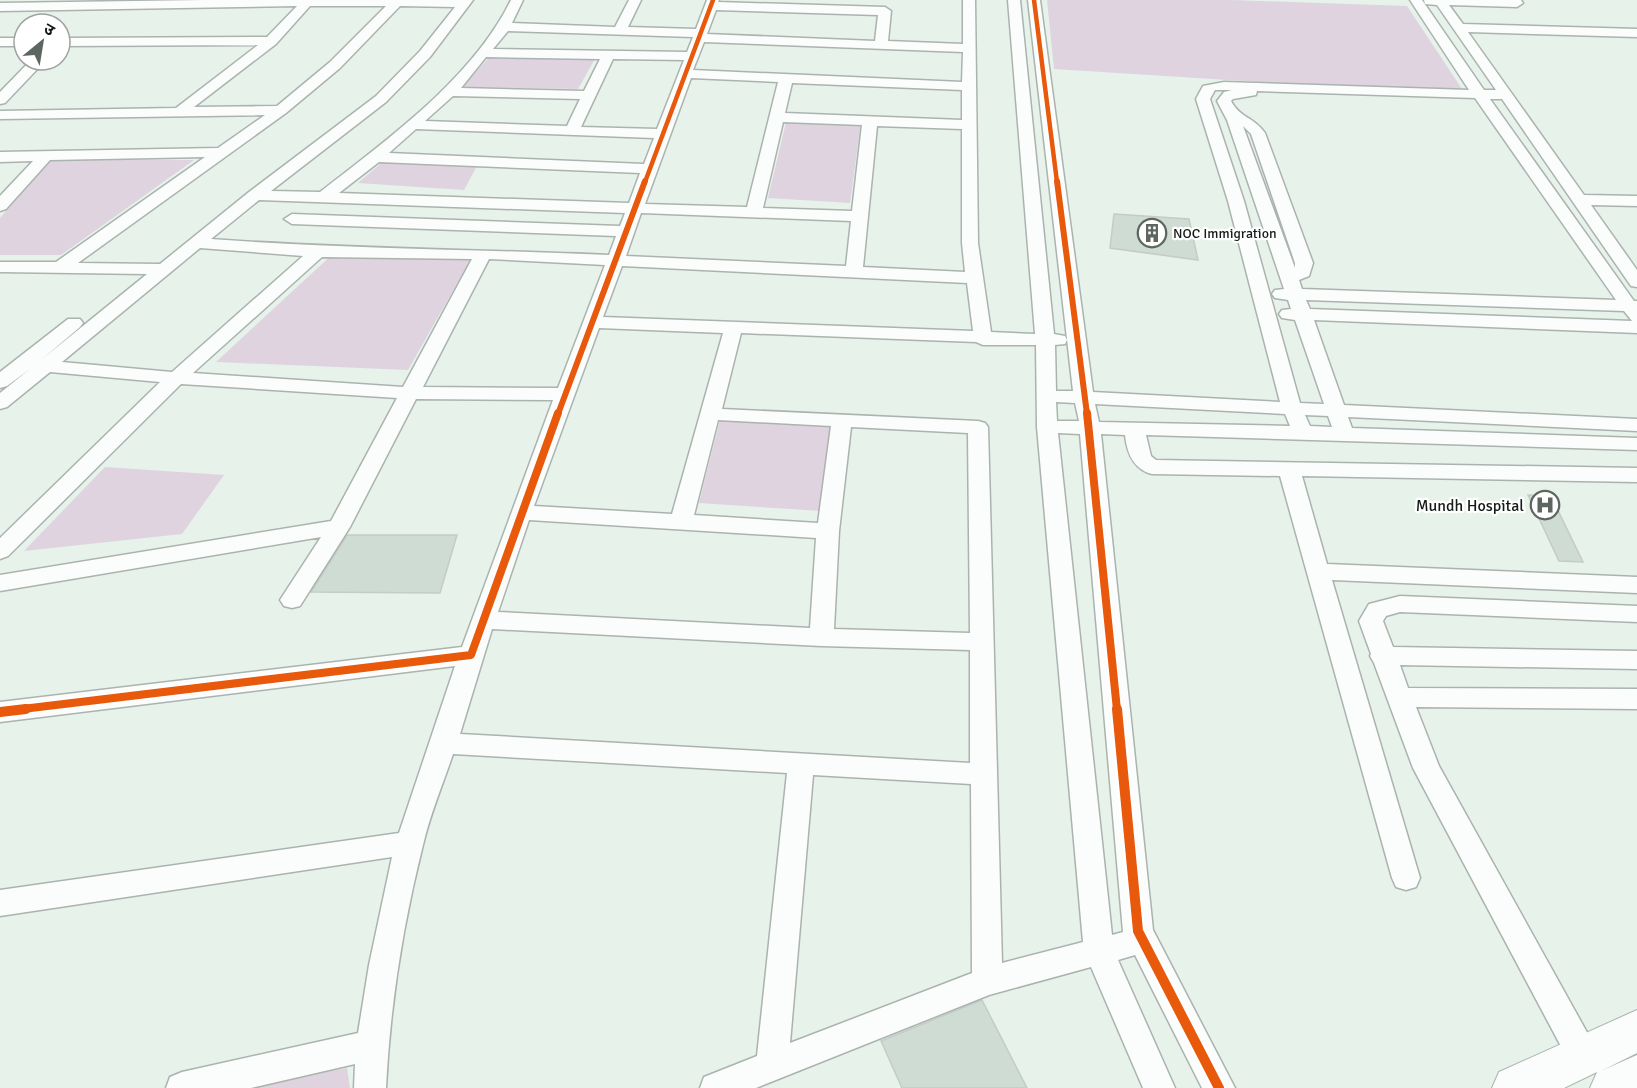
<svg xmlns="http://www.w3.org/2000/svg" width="1637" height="1088" viewBox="0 0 1637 1088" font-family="Signika,'Noto Sans Devanagari',sans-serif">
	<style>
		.green { fill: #ded3df }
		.building { fill: #cedcd4; stroke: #c4ccc7; stroke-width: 1.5 }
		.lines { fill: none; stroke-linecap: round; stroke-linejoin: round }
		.street-casing { stroke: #abb3ae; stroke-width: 3 }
		.secondary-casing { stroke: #abb3ae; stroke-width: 2 }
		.street { fill: #fbfdfc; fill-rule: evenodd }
		.secondary { fill: #fbfdfc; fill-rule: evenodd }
		.cycleway-far3-casing { stroke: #fff; stroke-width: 7 }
		.cycleway-far2-casing { stroke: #fff; stroke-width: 9 }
		.cycleway-far1-casing { stroke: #fff; stroke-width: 11 }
		.cycleway-casing { stroke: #fff; stroke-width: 14 }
		.cycleway-far3 { stroke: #e8590c; stroke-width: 4.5 }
		.cycleway-far2 { stroke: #e8590c; stroke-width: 6 }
		.cycleway-far1 { stroke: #e8590c; stroke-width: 8 }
		.cycleway { stroke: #e8590c; stroke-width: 10 }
		.labels { text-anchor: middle; stroke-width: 4.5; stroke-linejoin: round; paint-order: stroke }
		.far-poi-label { font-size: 14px; fill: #141a16; stroke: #fff; text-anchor: start }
		.poi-label { font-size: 16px; fill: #141a16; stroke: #fff; text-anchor: end }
	</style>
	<rect width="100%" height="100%" fill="#e7f2eb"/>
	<g class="green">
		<path d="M1047 0H1231L1407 6 1466 95 1054 69Z"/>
		<path d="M491 55 596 57 578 89 463 87Z"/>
		<path d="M787 118 861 122 850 203 768 198Z"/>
		<path d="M49 159 194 160 61 255H0V218Z"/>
		<path d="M386 159 478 164 464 190 358 183Z"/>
		<path d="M335 252 472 257 408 370 216 362Z"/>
		<path d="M721 416 834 422 821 511 699 503Z"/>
		<path d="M105 467 224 475 182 534 24 551Z"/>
		<path d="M347 1068 350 1088H235Z"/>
	</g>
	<g class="building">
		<path d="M1114 214 1189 219 1198 260 1110 248Z"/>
		<path d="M1528 495 1551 496 1583 562 1559 561Z"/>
		<path d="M347 535H457L440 593 311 592Z"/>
		<path d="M982 1000 1027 1088H902L881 1041Z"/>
	</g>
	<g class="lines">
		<g class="street-casing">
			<g id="street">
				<path d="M203 0H473L430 57 386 102 271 191 320 192C388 139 473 78 511 0H523L512 23 615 27 629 0H641L628 27 696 29 707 0H719L718 2 885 7 891 11 888 41 963 44V0H975L978 243 991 332 1035 334 1008 0H1020L1054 334 1065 336 1067 340 1065 344 1055 345 1056 391H1073L1028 0H1040L1093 392 1280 402 1228 201 1196 99 1203 86 1224 82 1469 90 1410 0H1422L1484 90H1496L1437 5 1425 4 1424 0H1521L1523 3 1517 7 1449 5 1463 24 1637 29V37L1468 32 1584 195 1637 196V206L1591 205 1637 270V287L1631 286 1502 99H1490L1634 301H1637V333L1314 320 1344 405 1637 419V431L1348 417 1352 428 1637 438V450L1146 435 1151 456 1156 460 1637 468V482L1302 476 1327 564 1637 577V593L1332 580 1420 878 1416 887 1406 890 1396 887 1392 878 1280 476 1152 474C1133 469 1127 453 1125 435L1101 434 1153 930 1235 1088H1202L1135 955 1118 960 1175 1088H1143L1091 967 989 995 756 1088H700L704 1077 757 1056 787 773 453 754C443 784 430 814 423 845 403 924 390 1006 386 1088H354L355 1064 251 1088H166L170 1077 182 1072 358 1033 369 965 392 857 0 916V890L399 833 455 666 0 722V702L462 647 553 400 416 399 350 527 300 606 292 608 284 606 280 600 321 537 0 591V575L331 521 397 398 181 384 8 556 0 559V538L160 382 50 372 7 407 0 409V393L30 369 7 386 0 388V372L68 319H80L83 323 80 327 41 360 147 274 0 272V262H56L205 157 50 160 6 209 0 211V196L33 161 0 162V152L218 148 265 115 0 119V111L176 108 258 45 60 46V38L267 37 297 6 0 11V3ZM310 6H386L330 62 277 106 194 107 276 44ZM400 6 455 7 420 51 376 96 249 192 160 264 78 263 286 113 340 68ZM716 10 878 15 875 41 707 34ZM508 31 693 37 687 52 493 49ZM704 42 963 52 962 82 693 70ZM486 57 600 59 584 91 461 88ZM613 59 684 60 657 129 581 127ZM691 78 778 82 747 207 645 204ZM792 83 962 90V120L785 113ZM1215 90H1232L1224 92 1217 101 1227 120 1284 289 1275 290 1272 294 1275 298 1288 300 1291 309 1282 310 1279 314 1282 318 1295 320 1324 404 1300 403 1244 201 1210 99ZM1257 91 1475 98 1616 300 1302 289 1299 280 1309 276 1313 263 1265 133C1254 117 1240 118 1231 101L1233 99 1256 95ZM453 96 580 99 567 126 425 121ZM783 122 862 125 852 211 763 208ZM877 126 962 129V243L965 272 863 267ZM1243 126 1251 134 1295 263V268ZM416 129 654 138 644 164 389 153ZM379 162 640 173 629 203 339 193ZM259 200 625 213 620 226 292 214 284 219 292 224 616 236 609 255C476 249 344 249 211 239ZM641 213 851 221 846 266 626 256ZM200 248 303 256 172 372 62 362ZM322 257 472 259 403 387 193 373ZM489 259 605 265 558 388 423 387ZM622 266 967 283 973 331 603 317ZM1306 300 1624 311 1632 321 1310 309ZM599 328 723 333 672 514 534 506ZM741 333 976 342 983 345H1036L1037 427 1083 942 1002 963 988 427 985 423 978 421 722 409ZM1056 402 1075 403 1079 421H1057ZM1095 404 1285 414 1290 426 1099 422ZM1305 415 1328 416 1332 427 1310 426ZM718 420 831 426 818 523 694 515ZM851 427 968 433 970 633 834 629 839 531ZM1058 433 1080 434 1123 932 1112 935ZM529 520 816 538 810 628 498 612ZM492 629 821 646 970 650V763L460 734ZM813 775 971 784 972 973 790 1043Z"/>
				<rect x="0" y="38" width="24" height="8"/>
				<path d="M31 60H46L5 103 0 104V92Z"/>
				<path d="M1400 596 1637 606V622L1400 612 1386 616 1383 621 1393 647 1637 651V669L1400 665 1408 688 1637 689V709L1416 707 1439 766 1594 1045 1599 1056 1594 1067 1583 1071 1572 1067 1413 768 1374 663 1370 656 1371 654 1359 621 1369 604Z"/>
			</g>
		</g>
		<g class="secondary-casing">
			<path id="secondary" d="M1637 1010V1053L1603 1070 1637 1055V1088H1590L1597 1072 1564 1088H1492L1499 1072Z"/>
		</g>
		<use href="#street" class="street"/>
		<use href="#secondary" class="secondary"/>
		<g class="cycleway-far3-casing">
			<g id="cycleway-far3">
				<path d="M1034 0 1057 182"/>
				<path d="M645 182 713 0"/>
			</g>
		</g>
		<g class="cycleway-far2-casing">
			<g id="cycleway-far2">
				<path d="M1057 181 1087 414"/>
				<path d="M558 414 645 181"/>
			</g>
		</g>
		<g class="cycleway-far1-casing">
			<g id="cycleway-far1">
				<path d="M1087 413 1117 710"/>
				<path d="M14 710 471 655 558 413"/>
			</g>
		</g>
		<g class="cycleway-casing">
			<g id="cycleway">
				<path d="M1117 709 1138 931 1219 1088"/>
				<path d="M0 712 26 709"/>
			</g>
		</g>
		<use href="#cycleway-far3" class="cycleway-far3"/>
		<use href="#cycleway-far2" class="cycleway-far2"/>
		<use href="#cycleway-far1" class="cycleway-far1"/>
		<use href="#cycleway" class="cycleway"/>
	</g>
	<defs>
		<g id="building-ring" transform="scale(1.5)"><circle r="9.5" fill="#fff" stroke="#5e6661" stroke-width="1.5"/><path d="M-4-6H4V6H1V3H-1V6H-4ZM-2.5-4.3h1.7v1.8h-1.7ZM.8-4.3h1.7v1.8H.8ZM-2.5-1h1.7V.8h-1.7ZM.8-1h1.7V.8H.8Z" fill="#5e6661"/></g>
		<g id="hospital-ring" transform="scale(1.5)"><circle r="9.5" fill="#fff" stroke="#5e6661" stroke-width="1.5"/><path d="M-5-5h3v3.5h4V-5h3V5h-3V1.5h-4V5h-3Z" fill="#5e6661"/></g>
	</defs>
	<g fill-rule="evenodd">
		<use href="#building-ring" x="1152" y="233"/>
		<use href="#hospital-ring" x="1545" y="505"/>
	</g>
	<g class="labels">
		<g class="far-poi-label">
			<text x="1173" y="238">NOC Immigration</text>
		</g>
		<g class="poi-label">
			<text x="1524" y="511">Mundh Hospital</text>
		</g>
	</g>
	<g transform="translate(42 42) rotate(30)"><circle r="28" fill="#ffffff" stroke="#a1a3a2" stroke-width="1.5"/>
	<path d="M0-4.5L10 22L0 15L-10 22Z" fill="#5e6661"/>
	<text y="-9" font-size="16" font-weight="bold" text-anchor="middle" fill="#141a16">उ</text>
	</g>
</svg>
